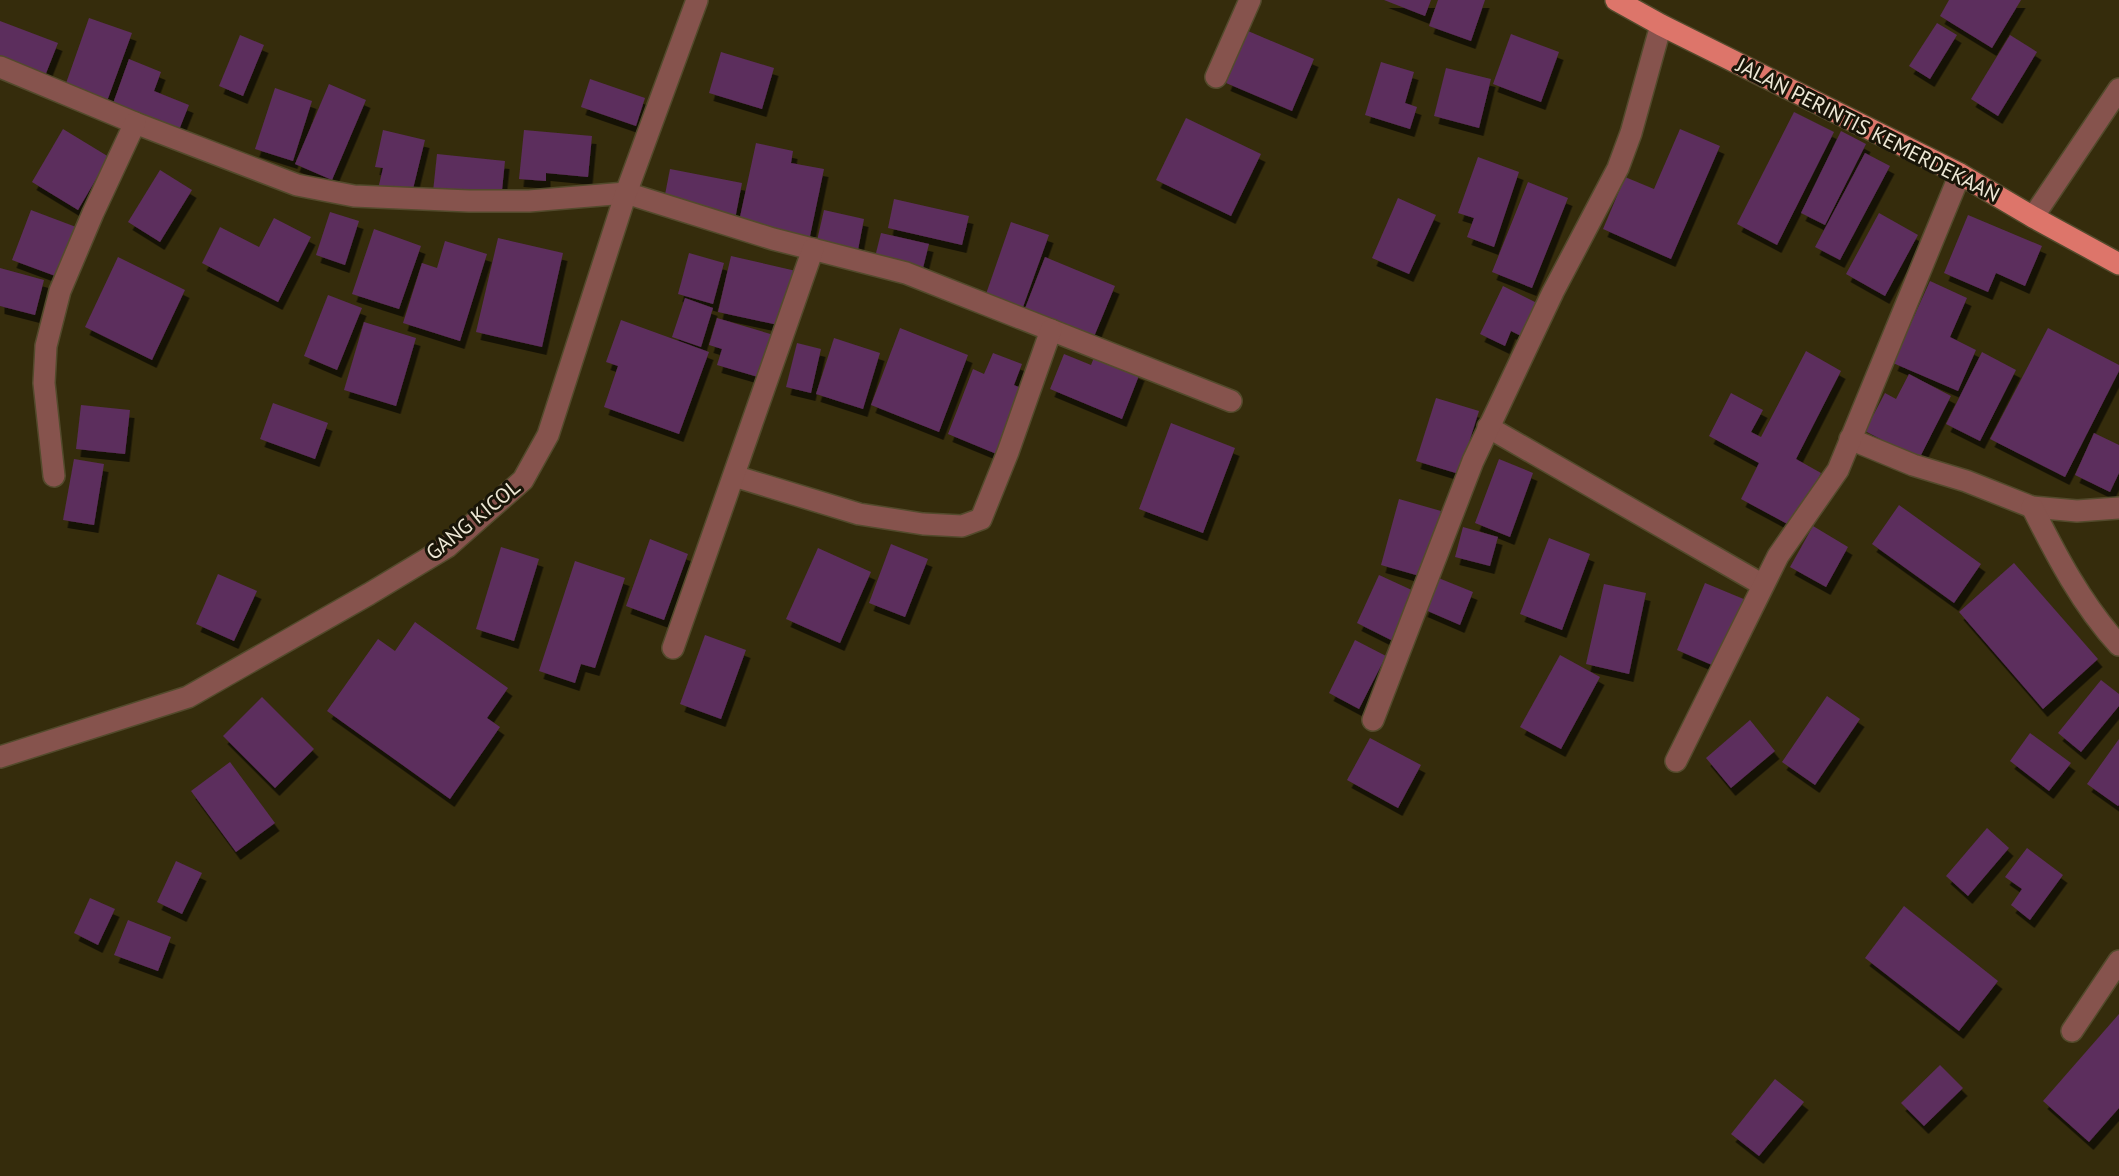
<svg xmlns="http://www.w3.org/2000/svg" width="2119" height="1176" viewBox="0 0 2119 1176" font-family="'PT Sans',sans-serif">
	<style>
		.building { fill: #5c2e5d; filter: url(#shadow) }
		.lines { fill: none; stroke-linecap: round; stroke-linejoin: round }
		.street-casing { stroke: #534a2c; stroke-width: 24 }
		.primary-casing { stroke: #534a2c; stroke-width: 24 }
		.street { stroke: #86534d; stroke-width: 21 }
		.primary { stroke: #dd756a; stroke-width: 21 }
		.labels { text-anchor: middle; stroke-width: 6; stroke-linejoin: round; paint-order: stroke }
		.street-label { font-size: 21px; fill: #eee8d6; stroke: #191508 }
	</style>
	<defs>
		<filter id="shadow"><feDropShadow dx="4.5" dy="8" stdDeviation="0" flood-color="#0009"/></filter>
	</defs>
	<rect width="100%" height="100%" fill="#352c0c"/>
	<g class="building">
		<path d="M1384 0H1431L1425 16Z"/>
		<path d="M1438 0H1485L1471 41 1429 26Z"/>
		<path d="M1949 0H2021L1992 48 1940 16Z"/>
		<path d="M89 18 132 33 106 104 64 89Z"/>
		<path d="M0 21 58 43 43 81 0 63Z"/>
		<path d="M1937 23 1957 35 1930 79 1909 66Z"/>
		<path d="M1248 31 1314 59 1292 111 1226 83Z"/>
		<path d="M1511 34 1559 52 1541 102 1493 84Z"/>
		<path d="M240 35 264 45 243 96 219 86Z"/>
		<path d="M2010 35 2037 52 1998 116 1971 99Z"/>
		<path d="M721 52 774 68 762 109 709 93Z"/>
		<path d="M129 59 161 72 154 91 189 105 177 135 111 109Z"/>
		<path d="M1381 62 1414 72 1405 103 1417 107 1410 129 1365 115Z"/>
		<path d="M1446 68 1491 79 1479 128 1434 116Z"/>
		<path d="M590 79 645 98 636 126 581 107Z"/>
		<path d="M329 84 366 100 332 180 295 164Z"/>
		<path d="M275 88 312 101 293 161 255 149Z"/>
		<path d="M1794 112 1834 132 1777 245 1737 224Z"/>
		<path d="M1186 118 1261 154 1231 216 1156 180Z"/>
		<path d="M63 129 109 157 78 210 32 182Z"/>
		<path d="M1680 129 1720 146 1671 259 1603 229 1625 177 1654 189Z"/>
		<path d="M383 130 425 140 411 197 378 189 383 168 375 167Z"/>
		<path d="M524 130 592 136 588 177 546 173V181L519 179Z"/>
		<path d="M1841 131 1866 144 1825 225 1801 213Z"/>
		<path d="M756 143 793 151 791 163 824 169 809 241 738 226Z"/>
		<path d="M1865 153 1890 166 1840 260 1815 247Z"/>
		<path d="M437 154 505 161 501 200 433 192Z"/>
		<path d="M1478 157 1519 172 1494 247 1467 237 1474 218 1458 213Z"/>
		<path d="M670 169 742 183 735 219 663 205Z"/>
		<path d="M160 170 192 190 160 242 128 222Z"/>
		<path d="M1528 182 1568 198 1532 288 1492 272Z"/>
		<path d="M1398 198 1436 215 1409 274 1372 258Z"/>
		<path d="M894 199 969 216 962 245 888 228Z"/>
		<path d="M31 210 76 227 58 277 12 260Z"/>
		<path d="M824 210 864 219 857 255 816 245Z"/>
		<path d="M330 212 359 221 345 265 316 255Z"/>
		<path d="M1879 213 1918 235 1885 296 1846 274Z"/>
		<path d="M1968 215 2042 246 2025 286 1996 273 1988 292 1944 273Z"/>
		<path d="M274 218 311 237 278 302 202 263 220 227 259 247Z"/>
		<path d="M1011 222 1049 235 1023 307 986 294Z"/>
		<path d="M374 229 421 246 399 309 352 294Z"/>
		<path d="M881 233 929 244 922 272 874 261Z"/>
		<path d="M498 238 563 253 542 347 476 332Z"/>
		<path d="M445 241 487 254 460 341 403 323 422 263 437 268Z"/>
		<path d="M689 253 724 263 713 304 678 294Z"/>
		<path d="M731 256 796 271 783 326 718 312Z"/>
		<path d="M118 257 185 290 152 360 85 327Z"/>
		<path d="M1045 257 1115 286 1091 344 1022 316Z"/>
		<path d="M0 268 44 280 35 315 0 306Z"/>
		<path d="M1930 281 1967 298 1950 337 1976 350 1958 391 1893 363Z"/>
		<path d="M1503 286 1541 305 1525 338 1511 331 1505 346 1480 334Z"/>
		<path d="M328 295 362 308 337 370 304 356Z"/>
		<path d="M685 298 713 308 701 347 672 337Z"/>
		<path d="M717 318 777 336 758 377 717 365 722 349 709 345Z"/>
		<path d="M621 320 709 352 679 434 604 407 618 366 606 362Z"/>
		<path d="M364 322 416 338 396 406 344 390Z"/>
		<path d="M900 328 968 355 939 432 871 405Z"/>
		<path d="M2048 328 2119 365V371L2065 477 1990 439Z"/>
		<path d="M834 338 880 353 863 409 816 394Z"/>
		<path d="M797 343 821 349 811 393 786 387Z"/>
		<path d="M1806 351 1841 371 1796 459 1821 473 1793 527 1741 499 1759 463 1709 436 1731 393 1763 410 1751 432 1761 437Z"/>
		<path d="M1982 352 2016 370 1980 441 1946 424Z"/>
		<path d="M993 353 1022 364 1014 385 1026 390 999 455 948 434 973 369 984 374Z"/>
		<path d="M1064 354 1091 365 1095 355 1140 373 1122 419 1050 389Z"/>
		<path d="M1909 374 1951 396 1919 459 1865 431 1885 393 1896 399Z"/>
		<path d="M1436 398 1479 411 1459 474 1416 461Z"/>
		<path d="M273 403 328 423 315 459 260 439Z"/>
		<path d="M81 405 130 410 125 454 76 449Z"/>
		<path d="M1171 423 1235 448 1203 533 1139 509Z"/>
		<path d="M2094 433 2119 445V473L2110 492 2075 475Z"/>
		<path d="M74 459 104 464 94 525 63 520Z"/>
		<path d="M1499 459 1533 473 1510 537 1475 523Z"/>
		<path d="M1399 499 1441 511 1423 577 1381 565Z"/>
		<path d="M1899 505 1981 564 1954 603 1872 544Z"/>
		<path d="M1813 526 1848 547 1826 587 1790 567Z"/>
		<path d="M1463 527 1498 537 1490 566 1455 557Z"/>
		<path d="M1549 538 1590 554 1562 630 1520 614Z"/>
		<path d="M650 539 688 554 664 620 626 606Z"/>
		<path d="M891 544 928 559 905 617 869 603Z"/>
		<path d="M501 547 539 559 514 641 476 629Z"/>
		<path d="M818 548 871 572 840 643 786 619Z"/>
		<path d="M575 561 625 578 595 668 581 664 575 683 539 671Z"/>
		<path d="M2014 563 2098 659 2043 709 1959 612Z"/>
		<path d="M218 574 257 591 234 641 196 624Z"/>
		<path d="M1379 575 1416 592 1393 641 1357 623Z"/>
		<path d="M1436 577 1473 592 1460 625 1423 609Z"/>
		<path d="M1705 583 1746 600 1719 668 1677 650Z"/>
		<path d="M1604 584 1646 593 1629 674 1586 664Z"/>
		<path d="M415 622 508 688 487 718 500 727 450 799 327 711 378 639 395 651Z"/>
		<path d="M705 635 746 650 721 719 680 704Z"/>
		<path d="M1355 640 1386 656 1359 709 1329 693Z"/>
		<path d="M1560 655 1600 677 1561 749 1520 727Z"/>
		<path d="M2101 680 2119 694V706L2081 752 2058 733Z"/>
		<path d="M1827 696 1860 719 1815 785 1782 762Z"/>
		<path d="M262 697 314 749 275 788 223 736Z"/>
		<path d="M1750 720 1775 751 1731 788 1706 758Z"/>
		<path d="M2030 733 2071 763 2049 791 2010 761Z"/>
		<path d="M1370 738 1421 765 1398 808 1347 780Z"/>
		<path d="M2119 739V805L2118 806 2087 784Z"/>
		<path d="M230 762 275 823 236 852 191 791Z"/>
		<path d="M1987 828 2009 848 1968 896 1946 876Z"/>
		<path d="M2027 848 2063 875 2030 920 2011 905 2022 889 2005 877Z"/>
		<path d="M176 861 202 873 182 914 157 902Z"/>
		<path d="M90 898 115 909 98 945 74 933Z"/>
		<path d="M1904 906 1998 981 1959 1031 1865 958Z"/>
		<path d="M128 920 171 937 158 971 114 955Z"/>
		<path d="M2119 1014V1108L2089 1142 2043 1101Z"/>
		<path d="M1940 1065 1963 1088 1924 1126 1901 1103Z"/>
		<path d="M1775 1079 1804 1102 1759 1156 1731 1134Z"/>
	</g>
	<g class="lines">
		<g class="street-casing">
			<g id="street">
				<path d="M0 67 135 123 297 185 354 196 469 201H529L626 193 773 239 906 273 1231 401"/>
				<path d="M1216 77 1250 0"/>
				<path d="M2033 217 2119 89"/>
				<path d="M1488 427 1763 585"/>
				<path d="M1850 439 1913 465 1966 481 2032 507 2077 511 2119 508"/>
				<path d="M54 476 44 383 46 346 60 291 93 213 135 123"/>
				<path d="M734 476 859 514 923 524 962 526 981 519 1008 452 1051 330"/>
				<path d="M2032 507C2056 555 2082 605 2119 645"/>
				<path d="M673 648 813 249"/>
				<path d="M1373 720 1473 461 1553 292 1618 168 1631 133 1661 25"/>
				<path d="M0 757 188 697 369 594 447 547 523 480 548 435 626 193 697 0"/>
				<path d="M1676 761 1778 556 1838 470 1960 174"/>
				<path d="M2072 1031 2119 961"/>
			</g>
		</g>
		<g class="primary-casing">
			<path id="primary" d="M1616 0 1661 25 1960 174 2033 217 2119 264"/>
		</g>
		<use href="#street" class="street"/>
		<use href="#primary" class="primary"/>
	</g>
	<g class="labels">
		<g class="street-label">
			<text transform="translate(1868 130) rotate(27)" y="7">JALAN PERINTIS KEMERDEKAAN</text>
			<text transform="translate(473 520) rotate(-39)" y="7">GANG KICOL</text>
		</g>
	</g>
</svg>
